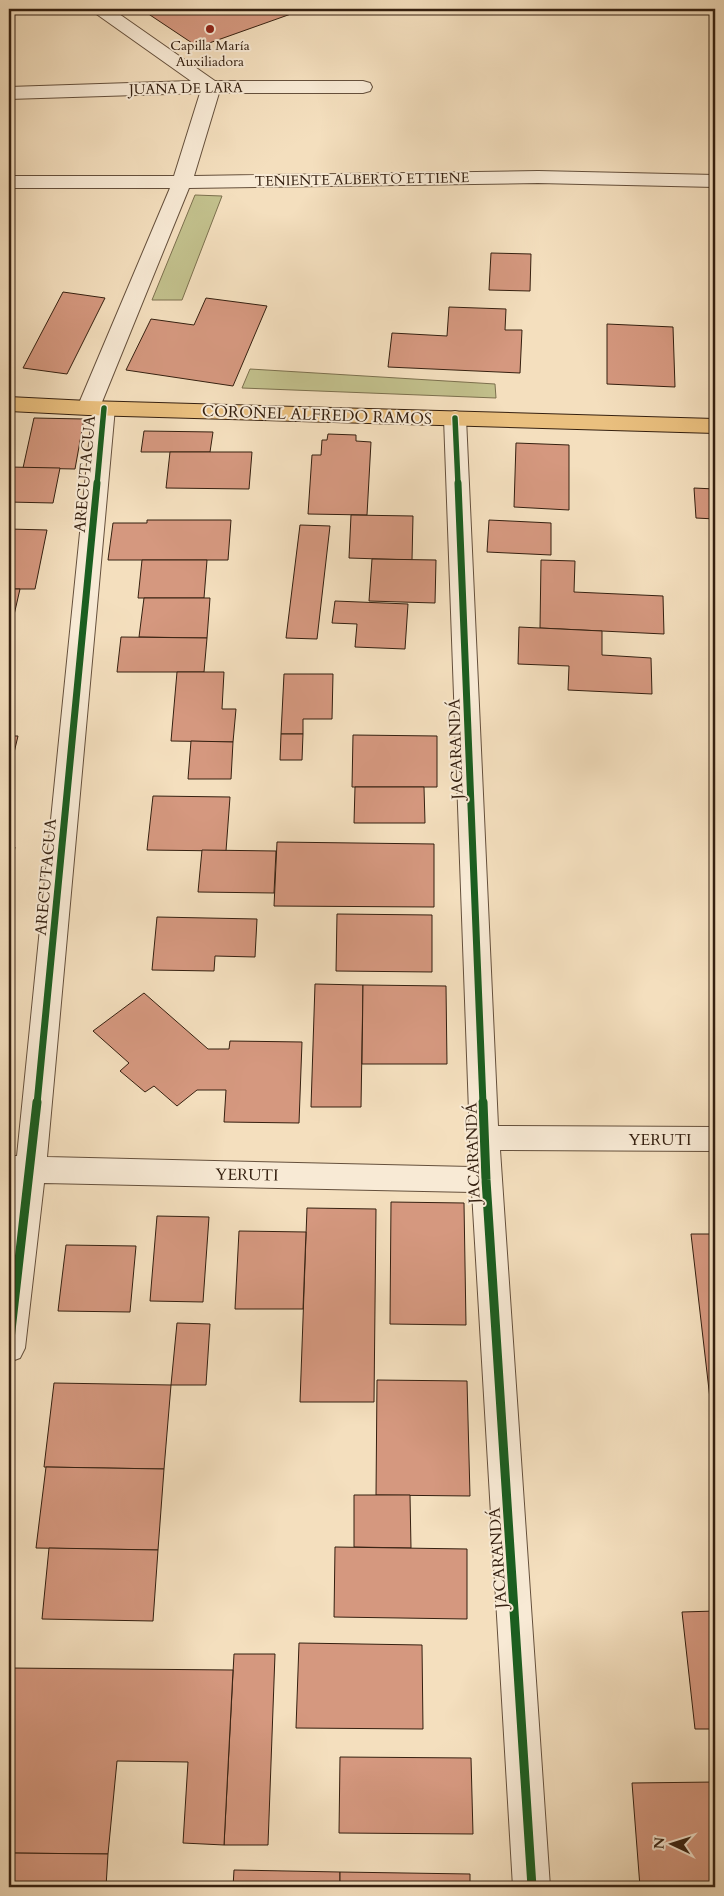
<svg xmlns="http://www.w3.org/2000/svg" width="724" height="1896" viewBox="0 0 724 1896" font-family="Cardo,serif">
	<style>
		.green { fill: #c2c08c; stroke: #7c704e }
		.building { fill: #d5987f; stroke: #352010 }
		.lines { fill: none; stroke-linecap: round; stroke-linejoin: round }
		.minor-casing { stroke: #65503c; stroke-width: 2 }
		.major-casing { stroke: #352010; stroke-width: 2 }
		.minor { fill: #f8ead5; fill-rule: evenodd }
		.major { fill: #eac07f; fill-rule: evenodd }
		.cycleway-far2-casing { stroke: #f8ead5; stroke-width: 8 }
		.cycleway-far1-casing { stroke: #f8ead5; stroke-width: 10 }
		.cycleway-casing { stroke: #f8ead5; stroke-width: 12 }
		.cycleway-far2 { stroke: #1b5e20; stroke-width: 5.5 }
		.cycleway-far1 { stroke: #1b5e20; stroke-width: 7 }
		.cycleway { stroke: #1b5e20; stroke-width: 9 }
		.poi-dot { fill: #8f2418; stroke: #f8ead5; stroke-width: 2 }
		.labels { text-anchor: middle; stroke-width: 4; stroke-linejoin: round; paint-order: stroke }
		.far-poi-label { font-size: 14px; fill: #352010; stroke: #f8ead5 }
		.far-street-label { font-size: 14px; fill: #352010; stroke: #f8ead5 }
		.street-label { font-size: 16px; fill: #352010; stroke: #f8ead5 }
	</style>
	<rect width="100%" height="100%" fill="#f4dfbe"/>
	<filter id="stains"><feTurbulence type="fractalNoise" baseFrequency=".004" numOctaves="4"/><feColorMatrix values="0 0 0 0 .2 0 0 0 0 .09 0 0 0 0 .02 0 0 0 .5 -.17"/></filter>
	<radialGradient id="worn" r=".72"><stop offset=".6" stop-color="#630" stop-opacity="0"/><stop offset="1" stop-color="#630" stop-opacity=".3"/></radialGradient>
	<g class="green">
		<path d="M195 195 222 196 182 300H152Z"/>
		<path d="M250 369 495 384 496 398 242 388Z"/>
	</g>
	<g class="building">
		<path d="M150 9H305L198 47 144 11Z"/>
		<path d="M491 253 531 254 530 291 489 290Z"/>
		<path d="M63 292 105 298 67 374 23 368Z"/>
		<path d="M206 298 267 306 233 386 126 370 151 319 194 325Z"/>
		<path d="M449 307 506 309 505 330H522L520 373 388 367 392 333 447 336Z"/>
		<path d="M607 324 673 327 675 387 607 384Z"/>
		<path d="M34 418 84 419 75 469 23 468Z"/>
		<path d="M144 431 213 432 210 452H141Z"/>
		<path d="M328 434 356 435V441L371 442 367 515 308 514 312 455H321L322 440H327Z"/>
		<path d="M516 443 569 445V510L514 507Z"/>
		<path d="M170 452H252L249 489 166 488Z"/>
		<path d="M9 467 60 468 53 503 9 502Z"/>
		<path d="M694 488 715 489V519L696 518Z"/>
		<path d="M351 515 413 516 412 560 349 558Z"/>
		<path d="M147 520H231L228 560H108L113 523H147Z"/>
		<path d="M489 520 551 523V555L487 552Z"/>
		<path d="M300 525 330 526 317 639 286 638Z"/>
		<path d="M9 529 47 530 35 589H9Z"/>
		<path d="M372 559 436 560 435 603 369 601Z"/>
		<path d="M142 560H207L204 598H138Z"/>
		<path d="M541 560 575 561 574 592 663 596 664 634 540 628Z"/>
		<path d="M9 589H20L14 615H9Z"/>
		<path d="M144 598H210L207 638 139 637Z"/>
		<path d="M335 601 408 604 405 649 355 647 357 624 332 623Z"/>
		<path d="M519 627 602 631V655L651 658 652 694 568 690 569 666 518 664Z"/>
		<path d="M121 637 207 638 204 672H117Z"/>
		<path d="M177 672H224L222 709H236L233 742 171 741Z"/>
		<path d="M284 674H333L332 719H303V734H281Z"/>
		<path d="M9 700 14 701 9 728Z"/>
		<path d="M281 734H303L302 760H280Z"/>
		<path d="M353 735 437 736V787H352Z"/>
		<path d="M9 736H18L13 757H9Z"/>
		<path d="M191 741 233 742 231 779H188Z"/>
		<path d="M355 787H424L425 823H354Z"/>
		<path d="M153 796 230 797 226 851 147 850Z"/>
		<path d="M277 842 434 844V907L274 906Z"/>
		<path d="M9 847H15L9 881Z"/>
		<path d="M202 850 276 851 274 893 198 892Z"/>
		<path d="M337 914 432 915V972L336 971Z"/>
		<path d="M157 917 257 919 255 957 215 956 214 971 152 970Z"/>
		<path d="M315 984 363 985 361 1107H311Z"/>
		<path d="M363 985 446 986 447 1064H362Z"/>
		<path d="M144 993 208 1049H229L230 1041 302 1042 299 1123 224 1122 226 1090H197L177 1106 154 1086 145 1092 120 1071 129 1063 93 1031Z"/>
		<path d="M391 1202 464 1203 466 1325 390 1324Z"/>
		<path d="M307 1208 376 1209 374 1402H300Z"/>
		<path d="M157 1216 209 1217 203 1302 150 1301Z"/>
		<path d="M239 1231 306 1232 303 1309H235Z"/>
		<path d="M691 1234H715V1442Z"/>
		<path d="M66 1245 136 1246 130 1312 58 1311Z"/>
		<path d="M177 1323 210 1324 206 1385H171Z"/>
		<path d="M377 1380 467 1381 470 1496 376 1495Z"/>
		<path d="M54 1383 171 1385 164 1469 44 1467Z"/>
		<path d="M46 1467 164 1469 158 1550 36 1548Z"/>
		<path d="M354 1495H410L411 1548 354 1547Z"/>
		<path d="M335 1547 467 1549V1619L334 1617Z"/>
		<path d="M49 1548 158 1550 153 1621 42 1619Z"/>
		<path d="M715 1611V1729H695L682 1612Z"/>
		<path d="M299 1643 422 1645 423 1729 296 1728Z"/>
		<path d="M234 1654H275L268 1845H224Z"/>
		<path d="M9 1668 233 1670 224 1845 183 1843 188 1762 117 1761 108 1854 9 1853Z"/>
		<path d="M340 1757 471 1758 473 1834 339 1833Z"/>
		<path d="M715 1782V1887H640L632 1783Z"/>
		<path d="M9 1853 108 1854 106 1887H9Z"/>
		<path d="M234 1870 340 1872V1887H233Z"/>
		<path d="M340 1872 470 1874V1887H340Z"/>
	</g>
	<g class="lines">
		<g class="minor-casing">
			<path id="minor" d="M92 9H112L215 81H363L370 83 372 87 370 91 363 93H219L194 176 538 171 715 175V187L538 183 189 188 102 402 112 403 115 408 47 1157 471 1167 444 418 447 413 455 411 463 413 466 418 498 1126 715 1127V1151L500 1150 550 1887H513L472 1192 44 1183 25 1348 20 1358 9 1362V1227L14 1182H9V1156H17L92 414 80 413 77 408 170 188H9V176H174L200 93 9 99V87L191 81 95 13Z"/>
		</g>
		<g class="major-casing">
			<path id="major" d="M9 397 88 401 715 419V433L88 415 9 411Z"/>
		</g>
		<use href="#minor" class="minor"/>
		<use href="#major" class="major"/>
		<g class="cycleway-far2-casing">
			<g id="cycleway-far2">
				<path d="M455 418 458 484"/>
				<path d="M97 484 104 408"/>
			</g>
		</g>
		<g class="cycleway-far1-casing">
			<g id="cycleway-far1">
				<path d="M458 483 483 1104"/>
				<path d="M37 1104 97 483"/>
			</g>
		</g>
		<g class="cycleway-casing">
			<g id="cycleway">
				<path d="M483 1102 486 1180 532 1887"/>
				<path d="M9 1348 37 1102"/>
			</g>
		</g>
		<use href="#cycleway-far2" class="cycleway-far2"/>
		<use href="#cycleway-far1" class="cycleway-far1"/>
		<use href="#cycleway" class="cycleway"/>
	</g>
	<circle class="poi-dot" cx="210" cy="29" r="5"/>
	<g class="labels">
		<g class="far-poi-label">
			<text x="210" y="50">Capilla María<tspan x="210" dy="16">Auxiliadora</tspan></text>
		</g>
		<g class="far-street-label">
			<text transform="translate(186 88) rotate(-1)" y="5">JUANA DE LARA</text>
			<text transform="translate(362 179) rotate(-1)" y="5">TENIENTE ALBERTO ETTIENE</text>
		</g>
		<g class="street-label">
			<text transform="translate(317 414) rotate(2)" y="6">CORONEL ALFREDO RAMOS</text>
			<text transform="translate(84 474) rotate(-85)" y="6">ARECUTACUA</text>
			<text transform="translate(455 749) rotate(-92)" y="6">JACARANDÁ</text>
			<text transform="translate(45 877) rotate(-85)" y="6">ARECUTACUA</text>
			<text x="660" y="1145">YERUTI</text>
			<text transform="translate(472 1153) rotate(-92)" y="6">JACARANDÁ</text>
			<text transform="translate(247 1174) rotate(1)" y="6">YERUTI</text>
			<text transform="translate(497 1558) rotate(-94)" y="6">JACARANDÁ</text>
		</g>
	</g>
	<rect width="724" height="1896" fill="none" stroke="#f4dfbe" stroke-width="30"/>
	<rect x="10" y="10" width="704" height="1876" fill="none" stroke="#352010" stroke-width="2.5"/>
	<rect x="15" y="15" width="694" height="1866" fill="none" stroke="#352010"/>
	<g transform="translate(672 1844) rotate(274)" stroke="#f8ead5" stroke-width="4" paint-order="stroke">
	<path d="M0-4L9 19L0 12L-9 19Z" fill="#352010"/>
	<text y="-8" font-size="14" font-weight="bold" text-anchor="middle" fill="#352010">N</text>
	</g>
	<rect width="100%" height="100%" filter="url(#stains)"/>
	<rect width="100%" height="100%" fill="url(#worn)"/>
</svg>
